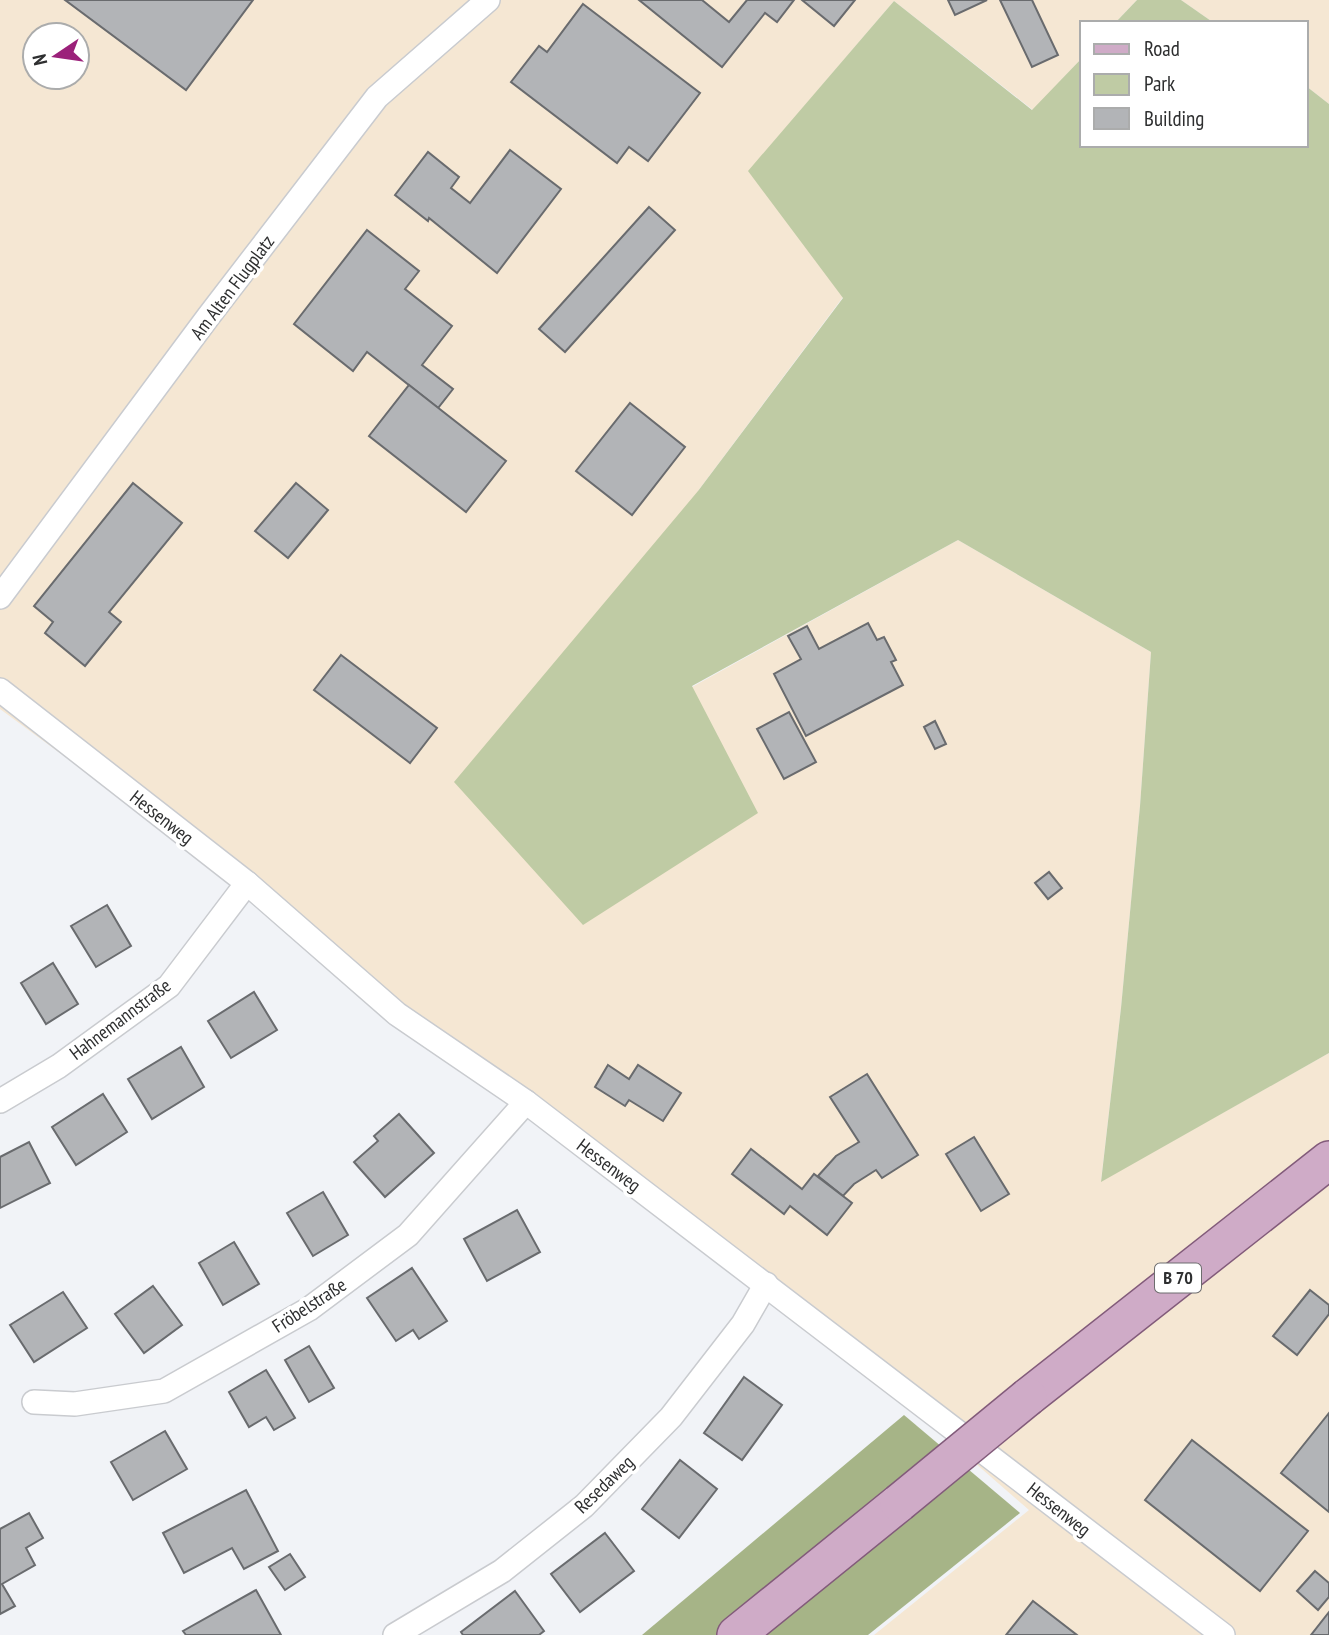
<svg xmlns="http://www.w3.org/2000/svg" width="1329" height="1635" viewBox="0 0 1329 1635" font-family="'PT Sans Narrow',sans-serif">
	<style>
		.commercial { fill: #f5e7d3; fill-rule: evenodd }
		.green { fill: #bfcba4 }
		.forest { fill: #a6b487 }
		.building { fill: #b2b4b7; stroke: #696b6e; stroke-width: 2 }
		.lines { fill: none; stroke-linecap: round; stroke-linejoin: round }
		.minor-casing { stroke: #c9cbcf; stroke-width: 26 }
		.primary-casing { stroke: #825b7a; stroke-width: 40 }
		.minor { stroke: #fff; stroke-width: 23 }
		.primary { stroke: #cfabc7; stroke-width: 37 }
		.primary-bridge-casing { stroke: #825b7a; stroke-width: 40; stroke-linecap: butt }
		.primary-bridge { stroke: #cfabc7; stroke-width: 37 }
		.labels { text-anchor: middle; stroke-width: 7; stroke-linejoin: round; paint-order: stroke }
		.shield { fill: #fff; stroke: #6d6d6e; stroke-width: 2 }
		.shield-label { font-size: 18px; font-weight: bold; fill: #2e2f30 }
		.street-label { font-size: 19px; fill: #2e2f30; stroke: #fff }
	</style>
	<rect width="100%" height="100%" fill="#f1f3f7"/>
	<g class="commercial">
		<path d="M0 0H1137L1115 23H1082V58L1033 110 894 1 749 171 843 297 698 491 692 687 958 540 1151 652 1140 806 1121 1008 1101 1181 1329 1053V1635H874L1029 1510 905 1402 121 798 0 709ZM35 35H77V77H35Z"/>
		<path d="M1181 0H1329V104L1306 86V23H1214Z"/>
	</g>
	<g class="green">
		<path d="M1137 0H1181L1214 23H1115Z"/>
		<path d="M894 1 1032 110 1082 58V145H1306V86L1329 104V1053L1101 1182 1121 1008 1140 806 1151 652 958 540 692 686 758 813 583 925 454 782 698 491 843 298 748 171Z"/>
	</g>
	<path class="forest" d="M904 1415 1020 1513 868 1635H642Z"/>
	<g class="building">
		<path d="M65 0H253L186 90Z"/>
		<path d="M639 0H702L729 22 747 0H794L777 22 765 13 722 67Z"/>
		<path d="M802 0H855L834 26Z"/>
		<path d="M948 0H987L955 15Z"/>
		<path d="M1000 0H1032L1058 55 1032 67Z"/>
		<path d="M583 4 700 93 648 161 629 147 617 163 511 82 539 46 547 52Z"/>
		<path d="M510 150 561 189 497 273 429 218 428 221 395 195 428 152 459 177 451 188 470 203Z"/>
		<path d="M649 207 675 230 565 352 539 329Z"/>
		<path d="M367 230 419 271 405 289 452 326 422 365 453 389 438 408 367 352 353 371 294 324Z"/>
		<path d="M409 385 506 461 466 512 369 436Z"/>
		<path d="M630 403 685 447 632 515 576 471Z"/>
		<path d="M133 483 182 523 109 612 121 622 85 666 45 633 53 622 34 606Z"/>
		<path d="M296 483 328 510 288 558 255 531Z"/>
		<path d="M868 623 877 640 884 637 896 660 891 662 903 685 806 736 774 674 801 659 788 636 807 626 819 649Z"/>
		<path d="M341 655 437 728 410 763 314 690Z"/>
		<path d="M789 712 816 762 784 779 757 729Z"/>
		<path d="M935 721 946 744 935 749 924 727Z"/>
		<path d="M1049 872 1062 888 1048 899 1035 883Z"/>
		<path d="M107 905 131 946 96 967 71 926Z"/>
		<path d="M53 963 78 1004 46 1024 21 983Z"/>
		<path d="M254 992 277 1030 231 1058 208 1021Z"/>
		<path d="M181 1047 204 1087 152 1119 128 1079Z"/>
		<path d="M608 1065 629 1079 638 1065 681 1093 663 1121 629 1100 625 1106 595 1087Z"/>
		<path d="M867 1074 918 1155 882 1178 876 1170 854 1184 843 1196 818 1176 836 1156 859 1142 830 1097Z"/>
		<path d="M103 1094 127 1132 76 1165 52 1127Z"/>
		<path d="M399 1114 434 1153 385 1197 354 1162 378 1141 374 1136Z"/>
		<path d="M974 1137 1009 1194 981 1211 946 1154Z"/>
		<path d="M29 1142 50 1183 0 1208V1157Z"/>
		<path d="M751 1149 802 1189 814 1174 852 1203 827 1235 790 1206 784 1214 732 1174Z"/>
		<path d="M323 1192 348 1235 313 1256 287 1213Z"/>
		<path d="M517 1210 540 1252 487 1281 464 1239Z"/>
		<path d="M234 1242 259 1284 223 1305 199 1263Z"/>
		<path d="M412 1268 447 1321 419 1339 413 1330 396 1341 367 1298Z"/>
		<path d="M153 1286 182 1325 144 1353 115 1314Z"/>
		<path d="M1310 1290 1329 1305V1314L1297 1355 1273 1336Z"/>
		<path d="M63 1292 87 1328 34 1362 10 1325Z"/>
		<path d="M309 1346 334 1388 309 1402 285 1360Z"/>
		<path d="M266 1370 295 1418 274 1430 266 1417 249 1427 229 1392Z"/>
		<path d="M744 1377 782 1405 742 1460 704 1433Z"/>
		<path d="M1329 1413V1512L1281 1473Z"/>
		<path d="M165 1431 187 1469 133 1500 111 1462Z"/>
		<path d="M1192 1440 1308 1531 1260 1591 1145 1500Z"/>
		<path d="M680 1460 717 1489 679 1538 642 1509Z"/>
		<path d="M246 1490 278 1551 244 1569 232 1548 184 1573 163 1533Z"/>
		<path d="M29 1513 43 1538 26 1548 35 1565 2 1584 15 1606 0 1614V1529Z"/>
		<path d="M605 1533 634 1571 580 1612 551 1574Z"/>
		<path d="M290 1554 305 1577 285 1590 269 1567Z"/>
		<path d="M1315 1571 1329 1583V1597L1318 1610 1297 1591Z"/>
		<path d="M256 1590 281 1635H186L183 1631Z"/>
		<path d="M515 1591 544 1631 539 1635H463L461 1632Z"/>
		<path d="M1033 1601 1077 1635H1006Z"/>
		<path d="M1329 1612V1635H1311Z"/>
	</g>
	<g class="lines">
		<g class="minor-casing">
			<g id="minor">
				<path d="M0 597 208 317 377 97 488 0"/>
				<path d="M0 690 247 883 397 1014 526 1102 1223 1635"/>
				<path d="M0 1101 59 1066 169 986 247 883"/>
				<path d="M34 1402 75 1404 164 1391 309 1309 408 1235 526 1102"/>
				<path d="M395 1635 502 1571 584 1506 671 1417 743 1324 766 1284"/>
			</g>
		</g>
		<g class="primary-casing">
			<g id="primary">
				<path d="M1028 1397 1329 1160"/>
				<path d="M736 1635 899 1503"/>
			</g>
		</g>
		<use href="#minor" class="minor"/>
		<use href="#primary" class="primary"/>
		<g class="primary-bridge-casing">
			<path id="primary-bridge" d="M899 1503 1028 1397"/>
		</g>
		<use href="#primary-bridge" class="primary-bridge"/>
	</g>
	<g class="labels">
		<rect class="shield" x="1155" y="1263.5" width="46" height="29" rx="5"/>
		<g class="shield-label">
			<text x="1178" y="1284">B 70</text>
		</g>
		<g class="street-label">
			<text transform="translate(232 287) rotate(-53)" y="7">Am Alten Flugplatz</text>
			<text transform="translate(162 817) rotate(38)" y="7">Hessenweg</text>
			<text transform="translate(120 1019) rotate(-37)" y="7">Hahnemannstraße</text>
			<text transform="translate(609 1165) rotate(37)" y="7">Hessenweg</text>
			<text transform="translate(309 1305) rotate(-33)" y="7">Fröbelstraße</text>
			<text transform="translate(604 1484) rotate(-44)" y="7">Resedaweg</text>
			<text transform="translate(1059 1509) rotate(38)" y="7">Hessenweg</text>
		</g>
	</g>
	<rect x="1080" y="21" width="228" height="126" fill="#ffffff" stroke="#abacac" stroke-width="2"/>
	<rect x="1094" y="44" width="35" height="10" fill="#cfabc7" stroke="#abacac" stroke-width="2"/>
	<text x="1144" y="56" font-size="21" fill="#2e2f30">Road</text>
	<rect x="1094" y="74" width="35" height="21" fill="#bfcba4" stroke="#abacac" stroke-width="2"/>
	<text x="1144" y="91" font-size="21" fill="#2e2f30">Park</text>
	<rect x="1094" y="108" width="35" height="21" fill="#b2b4b7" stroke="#abacac" stroke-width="2"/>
	<text x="1144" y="126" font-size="21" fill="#2e2f30">Building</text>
	<g transform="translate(56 56) rotate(257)"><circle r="33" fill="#ffffff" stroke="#abacac" stroke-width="2"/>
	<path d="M0-5L12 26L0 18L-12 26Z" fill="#9b217a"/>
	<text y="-10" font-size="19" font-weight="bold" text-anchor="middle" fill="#2e2f30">N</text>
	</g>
</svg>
